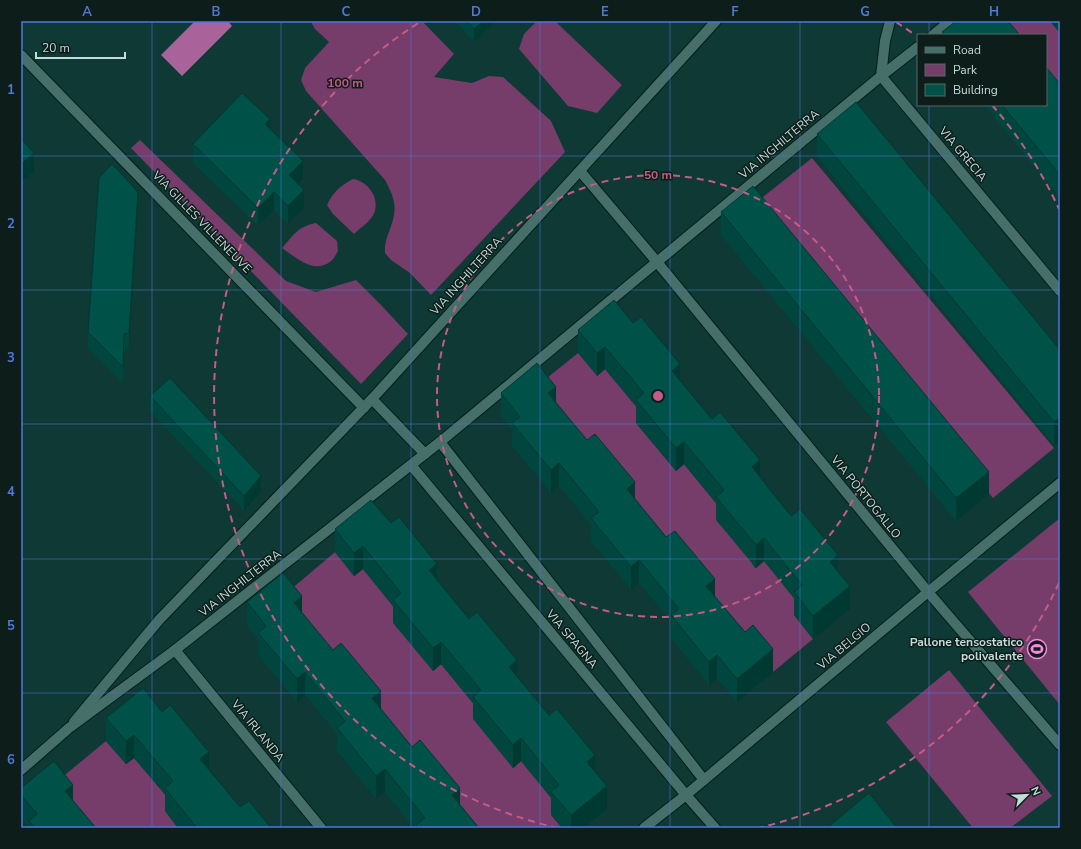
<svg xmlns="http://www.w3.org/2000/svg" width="1081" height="849" viewBox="0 0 1081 849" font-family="'Nunito Sans',sans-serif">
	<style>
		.green { fill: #763c6a }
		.water { fill: #aa629a }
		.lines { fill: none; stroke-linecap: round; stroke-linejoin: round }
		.minor-casing { stroke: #001f1b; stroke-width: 12 }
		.tertiary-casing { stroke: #001f1b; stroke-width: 12 }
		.minor { stroke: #456f68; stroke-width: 10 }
		.tertiary { stroke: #456f68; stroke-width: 10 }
		.wall { fill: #00463e }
		.shaded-wall { fill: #003932 }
		.building { fill: #005148; stroke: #003932 }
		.grid { fill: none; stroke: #4f78d8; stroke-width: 1; stroke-opacity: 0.55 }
		.ring { fill: none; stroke: #c35c86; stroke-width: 2; stroke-dasharray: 7 5 }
		.labels { text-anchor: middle; stroke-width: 3; stroke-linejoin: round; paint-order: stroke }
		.street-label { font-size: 12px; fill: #c5dbd7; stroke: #0c1d1a }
		.poi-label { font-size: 12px; font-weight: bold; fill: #c5dbd7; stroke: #0c1d1a; text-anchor: end }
		.centre { fill: #c35c86; stroke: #0c1d1a; stroke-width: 2 }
		.ring-label { font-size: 12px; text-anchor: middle; font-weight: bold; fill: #c35c86; stroke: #0c1d1a; stroke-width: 3; stroke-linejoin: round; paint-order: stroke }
		.neatline { fill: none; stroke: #4f78d8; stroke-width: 1.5 }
		.grid-label { font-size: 13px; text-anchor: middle; font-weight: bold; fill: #4f78d8 }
	</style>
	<rect width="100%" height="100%" fill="#0e3934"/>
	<g class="green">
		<path d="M312 21H422L454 54 434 77 472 83 489 76 503 77 551 121 565 152 431 295 410 273 391 260 385 253C384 243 388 235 391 226 398 207 394 197 385 180L306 91 301 80 305 68 329 42 315 29 311 22Z"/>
		<path d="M537 21H555L622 85 597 113 568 106 519 49 524 34Z"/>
		<path d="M990 21H1050L1060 33V107L1046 90V35H1001Z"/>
		<path d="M140 140 286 281 316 292 356 280 381 305 408 334 361 384 131 148Z"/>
		<path d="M812 158 1054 448 993 498 753 205Z"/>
		<path d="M353 179C367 181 379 196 375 211 372 221 361 227 354 234L333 214 327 205C333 192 340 186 353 179Z"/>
		<path d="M316 223 337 241 338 251C336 254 334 259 331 261 314 275 297 258 282 248 293 236 298 226 316 223Z"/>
		<path d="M578 353 605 369 644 416 636 423 676 471 684 464 724 513 755 568 764 561 802 608 794 615 813 639 773 672 537 386Z"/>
		<path d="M1060 518V705L968 592Z"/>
		<path d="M335 552 354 576 363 569 401 616 433 671 441 664 481 713 513 768 521 761 559 807 551 815 562 828H460L283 596Z"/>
		<path d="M949 670 1052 796 1010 828H973L886 722Z"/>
		<path d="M106 741 126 764 134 758 173 804 165 811 178 828H77L54 784Z"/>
	</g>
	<path class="water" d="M195 21H228L232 26 182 76 161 55Z"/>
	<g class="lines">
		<g class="minor-casing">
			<g id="minor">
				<path d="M933 35 950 21"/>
				<path d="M918 47 881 76 1060 291"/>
				<path d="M21 55 364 408"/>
				<path d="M580 171 657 262 928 592 1060 745"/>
				<path d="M372 399 425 454"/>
				<path d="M440 442 704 780"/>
				<path d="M411 465 686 795 715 828"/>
				<path d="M175 650 321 828"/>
				<path d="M74 722 159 620 372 399 716 21"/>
				<path d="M644 828 686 795 928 592 1060 483"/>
			</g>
		</g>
		<g class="tertiary-casing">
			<path id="tertiary" d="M21 770 69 728 175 650 440 442 881 76 885 41 890 21"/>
		</g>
		<use href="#minor" class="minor"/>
		<use href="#tertiary" class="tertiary"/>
	</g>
	<g class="wall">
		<path d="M455 21H496L474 42Z"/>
		<path d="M1050 21H1060V33Z"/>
		<path d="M1060 84V198L984 105H1046Z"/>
		<path d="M270 129 303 179 298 184 304 208 288 224 274 210 258 226 193 163V144Z"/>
		<path d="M817 134 1060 350V440L1054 445 817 157Z"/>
		<path d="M138 208 129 349H124L123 383 88 348V332Z"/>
		<path d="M721 212 989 494 956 521 721 235Z"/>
		<path d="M578 330 680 381 838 572 850 609 813 639 794 615V598L764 561 756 568 716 520V503L684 464 676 471 636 423V406L605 369 597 376 578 353Z"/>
		<path d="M501 393 556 404 715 596 773 672 737 702 717 678 709 685 671 638V621L639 583 631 590 591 541V524L559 486 551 493 512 446V430L501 416Z"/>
		<path d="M150 396 261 491 244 511 150 411Z"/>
		<path d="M335 529 437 580 595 772 607 809 583 828H562L551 814V798L521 761 513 768 473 719V703L441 664 433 671 393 623V606L363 569 354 576 335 552Z"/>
		<path d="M247 602 302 613 479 828H414L385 792 376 799 337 751V734L305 695 297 702 258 655V639L247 625Z"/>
		<path d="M106 718 209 769 240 807 271 828H178L165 811V794L134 758 126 764 106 741Z"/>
		<path d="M21 788 73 801 96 828H29L21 818Z"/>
	</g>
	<g class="shaded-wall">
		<path d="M483 21H496L474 42V29Z"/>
		<path d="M270 119V138L265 124Z"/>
		<path d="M34 153V172L21 182V164Z"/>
		<path d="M303 161V179L289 193V175Z"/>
		<path d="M304 190V208L288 224V206Z"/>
		<path d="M138 192V208L129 349V333Z"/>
		<path d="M274 192V210L258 226V208Z"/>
		<path d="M605 347V369L597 376V353Z"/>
		<path d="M680 364V386L672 371Z"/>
		<path d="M556 387V410L548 393Z"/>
		<path d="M1060 417V440L1054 445V422Z"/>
		<path d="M684 442V464L676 471V448Z"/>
		<path d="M760 460V483L752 467Z"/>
		<path d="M559 463V486L551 493V470Z"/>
		<path d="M989 472V494L956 521V498Z"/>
		<path d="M261 476V491L244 511V496Z"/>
		<path d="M635 482V505L627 489Z"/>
		<path d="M764 538V561L756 568V545Z"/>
		<path d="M363 546V569L354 576V553Z"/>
		<path d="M838 555V578L830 562Z"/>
		<path d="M639 560V583L631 590V567Z"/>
		<path d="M437 564V586L429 570Z"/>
		<path d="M715 579V602L706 586Z"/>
		<path d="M850 586V609L813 639V616Z"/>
		<path d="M302 596V619L294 603Z"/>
		<path d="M441 642V664L433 671V648Z"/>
		<path d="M773 649V672L737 702V679Z"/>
		<path d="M717 655V678L709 685V662Z"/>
		<path d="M517 660V683L509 667Z"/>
		<path d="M305 672V695L297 702V679Z"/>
		<path d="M381 691V714L372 698Z"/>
		<path d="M134 735V758L126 764V741Z"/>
		<path d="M521 738V761L513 768V745Z"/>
		<path d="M209 752V775L200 759Z"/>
		<path d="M595 755V778L587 762Z"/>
		<path d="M385 769V792L376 799V776Z"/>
		<path d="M73 785V808L65 791Z"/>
		<path d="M607 786V809L583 828H571V815Z"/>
		<path d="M460 788V811L452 795Z"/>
	</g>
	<g class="building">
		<path d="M467 21H483L474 29Z"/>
		<path d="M956 21H1008L1020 35H945L942 32Z"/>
		<path d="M1046 67 1060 84V175L1002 105H1046Z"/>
		<path d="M242 93 270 119 265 124 303 161 289 175 304 190 288 206 274 192 258 208 193 144Z"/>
		<path d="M856 102 1060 350V417L1054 422 817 134Z"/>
		<path d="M21 139 34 153 21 164Z"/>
		<path d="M112 164 138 192 129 333 124 334 123 367 88 332 99 178Z"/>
		<path d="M753 186 989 472 956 498 721 212Z"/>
		<path d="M614 300 633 323 641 317 680 364 672 371 712 419 720 412 760 460 752 467 791 516 800 509 838 555 830 562 850 586 813 616 794 592 802 585 764 538 756 545 716 497 724 490 684 442 676 448 636 400 644 393 605 347 597 353 578 330Z"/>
		<path d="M537 363 556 387 548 393 587 440 595 434 635 482 627 489 666 537 675 531 715 579 706 586 745 632 753 625 773 649 737 679 717 655 709 662 671 615 679 609 639 560 631 567 591 518 599 512 559 463 551 470 512 423 520 417 501 393Z"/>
		<path d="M170 378 261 476 244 496 150 396Z"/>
		<path d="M371 500 391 523 399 517 437 564 429 570 469 619 477 612 517 660 509 667 549 715 557 709 595 755 587 762 607 786 571 815 551 792 559 785 521 738 513 745 473 697 481 690 441 642 433 648 393 600 401 593 363 546 354 553 335 529Z"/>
		<path d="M283 573 302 596 294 603 333 650 341 643 381 691 372 698 412 747 420 740 460 788 452 795 479 828H419L416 825 425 818 385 769 376 776 337 728 345 721 305 672 297 679 258 633 266 626 247 602Z"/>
		<path d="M143 688 162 712 170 705 209 752 200 759 240 807 249 801 271 828H197L165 788 173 781 134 735 126 741 106 718Z"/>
		<path d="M54 761 73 785 65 791 96 828H35L29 821 37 814 21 795V788Z"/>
		<path d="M869 793 897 828H827Z"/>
	</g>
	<path class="grid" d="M152 21V828M281 21V828M411 21V828M540 21V828M670 21V828M800 21V828M929 21V35M929 105V828M21 156H1060M21 290H1060M21 424H1060M21 559H1060M21 693H1060"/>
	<g class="ring">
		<circle cx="658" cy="396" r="221"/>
		<path d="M1059 583A443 443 0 0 1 758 828M558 828A443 443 0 0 1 420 22M896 22A443 443 0 0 1 915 35M992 105A443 443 0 0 1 1059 209"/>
	</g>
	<defs>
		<g id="stadium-ring" transform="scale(1)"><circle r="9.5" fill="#0c1d1a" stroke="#fc86e3" stroke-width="1.5"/><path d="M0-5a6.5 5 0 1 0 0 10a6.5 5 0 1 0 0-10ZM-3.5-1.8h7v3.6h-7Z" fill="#fc86e3"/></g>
	</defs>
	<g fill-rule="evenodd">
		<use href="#stadium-ring" x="1037" y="649"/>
	</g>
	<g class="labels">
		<g class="street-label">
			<text transform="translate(779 144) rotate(-40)" y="4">VIA INGHILTERRA</text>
			<text transform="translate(963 154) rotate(50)" y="4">VIA GRECIA</text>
			<text transform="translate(202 222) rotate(46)" y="4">VIA GILLES VILLENEUVE</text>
			<text transform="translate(466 276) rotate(-48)" y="4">VIA INGHILTERRA</text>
			<text transform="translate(866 497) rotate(51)" y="4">VIA PORTOGALLO</text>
			<text transform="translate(240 583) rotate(-38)" y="4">VIA INGHILTERRA</text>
			<text transform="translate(572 639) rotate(50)" y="4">VIA SPAGNA</text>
			<text transform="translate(844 646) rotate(-40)" y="4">VIA BELGIO</text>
			<text transform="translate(258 731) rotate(51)" y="4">VIA IRLANDA</text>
		</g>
		<g class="poi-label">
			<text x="1023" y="646">Pallone tensostatico<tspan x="1023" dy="14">polivalente</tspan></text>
		</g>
	</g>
	<circle cx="658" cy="396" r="6" class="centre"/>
	<g class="ring-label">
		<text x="345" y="87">100 m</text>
		<text x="658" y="179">50 m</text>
	</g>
	<rect width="1081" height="849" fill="none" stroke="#0c1d1a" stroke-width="44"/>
	<rect x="917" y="34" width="130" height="72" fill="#0c1d1a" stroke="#566966"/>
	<rect x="925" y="47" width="20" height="6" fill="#456f68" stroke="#566966"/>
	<text x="953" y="54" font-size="12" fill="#c5dbd7">Road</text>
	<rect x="925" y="64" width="20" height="12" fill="#763c6a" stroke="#566966"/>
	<text x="953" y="74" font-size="12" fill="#c5dbd7">Park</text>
	<rect x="925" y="84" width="20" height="12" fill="#005148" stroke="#566966"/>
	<text x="953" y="94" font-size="12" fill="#c5dbd7">Building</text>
	<g transform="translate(1027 795) rotate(66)" stroke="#0c1d1a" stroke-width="3" paint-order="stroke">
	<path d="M0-3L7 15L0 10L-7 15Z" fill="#c5dbd7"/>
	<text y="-6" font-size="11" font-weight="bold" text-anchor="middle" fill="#c5dbd7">N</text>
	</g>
	<path d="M36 52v6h89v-6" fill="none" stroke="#c5dbd7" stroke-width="2"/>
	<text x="42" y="52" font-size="12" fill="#c5dbd7" stroke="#0c1d1a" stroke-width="3" paint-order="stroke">20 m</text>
	<rect x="22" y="22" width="1037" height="805" class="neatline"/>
	<g class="grid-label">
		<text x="87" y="16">A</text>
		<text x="216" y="16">B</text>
		<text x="346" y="16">C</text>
		<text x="476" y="16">D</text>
		<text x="605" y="16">E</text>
		<text x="735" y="16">F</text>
		<text x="865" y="16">G</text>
		<text x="994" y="16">H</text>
		<text x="11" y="94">1</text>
		<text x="11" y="228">2</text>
		<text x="11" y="362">3</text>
		<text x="11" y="496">4</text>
		<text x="11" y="630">5</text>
		<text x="11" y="764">6</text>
	</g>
</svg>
